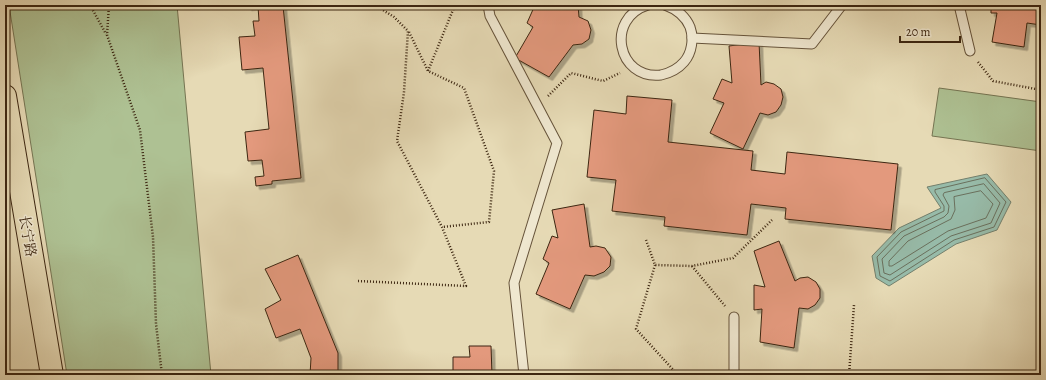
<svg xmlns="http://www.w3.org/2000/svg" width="1046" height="380" viewBox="0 0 1046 380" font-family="Alegreya,'Noto Serif SC',serif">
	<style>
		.green { fill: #aec193; stroke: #757452 }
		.water { fill: #97bba9; stroke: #737f6c }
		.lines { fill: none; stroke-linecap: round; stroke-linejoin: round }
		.shore { stroke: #6a705d; stroke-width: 1 }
		.building { fill: #e3997d; stroke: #3c2611; filter: url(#shadow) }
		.service-casing { stroke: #66533a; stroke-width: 11 }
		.primary-casing { stroke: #3c2611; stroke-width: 24 }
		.path { stroke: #3c2611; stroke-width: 2.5; stroke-dasharray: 1 2; stroke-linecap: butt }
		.service { stroke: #efe7cf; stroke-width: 9 }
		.primary { stroke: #e6dab5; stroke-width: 22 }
		.labels { text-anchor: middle; stroke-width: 3; stroke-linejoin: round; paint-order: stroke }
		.street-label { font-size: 14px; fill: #3c2611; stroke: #efe7cf }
	</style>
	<defs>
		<filter id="shadow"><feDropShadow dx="3.5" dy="3.5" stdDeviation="0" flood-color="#0004"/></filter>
	</defs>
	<rect width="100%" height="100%" fill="#e6dab5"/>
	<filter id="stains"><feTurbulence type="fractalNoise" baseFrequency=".005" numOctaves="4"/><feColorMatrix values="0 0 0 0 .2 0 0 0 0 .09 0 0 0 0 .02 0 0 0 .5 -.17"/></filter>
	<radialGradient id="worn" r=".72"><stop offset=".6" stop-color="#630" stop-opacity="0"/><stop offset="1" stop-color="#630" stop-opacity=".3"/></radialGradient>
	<g class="green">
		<path d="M9 5H177L211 375H67Z"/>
		<path d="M939 88 1041 102V151L932 136Z"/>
	</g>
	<path class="water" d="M987 174 1011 202 997 230 956 244 889 286 876 278 872 256 899 228 941 208 927 187Z"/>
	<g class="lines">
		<g class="shore">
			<path d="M985 178 1006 202 994 227 954 240 890 281 880 276 877 257 901 232 944 211V206L935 192V190Z"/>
			<path d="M984 184 1000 203 991 223 951 236 890 275 884 273 882 259 904 236 944 217 948 213 949 206 943 195 944 193Z"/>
			<path d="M981 191 993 204 986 218 948 231 892 266H889V261L908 241 951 219 955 210 954 197Z"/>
		</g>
	</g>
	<g class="building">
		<path d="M248 5H264L265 8 283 6 301 178 272 181V184L256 186 255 177 264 176 262 160 248 161 245 132 269 129 263 68 242 70 239 37 255 36 253 21H259L258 6 248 7Z"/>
		<path d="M535 5H578L579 17 588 21 591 30 589 39 582 44 573 45 549 77 515 58 533 27 527 23Z"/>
		<path d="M991 5H1041V25L1027 23 1024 47 992 42 997 13H991Z"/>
		<path d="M759 42 761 85 766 82 774 84 781 89 783 97 781 105 776 112 768 115 760 113 743 149 710 133 724 103 713 99 722 79 732 83 729 46Z"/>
		<path d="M627 96 672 100 668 142 753 151 751 170 785 174 787 152 898 164 891 230 785 219 786 208 751 204 747 235 664 226 665 217 612 211 616 180 587 177 594 110 626 114Z"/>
		<path d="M584 204 590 247 596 246 605 248 611 257 610 266 604 272 594 276 585 275 570 309 536 294 549 263 543 259 552 236 558 238 552 210Z"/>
		<path d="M779 241 795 281 800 278 808 277 816 282 820 289V298L815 305 808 309 799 308 794 348 760 342 762 309 754 310V285L765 287 754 251Z"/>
		<path d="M298 255 338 353V375H310L311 358 300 329 276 338 265 309 281 300 265 269Z"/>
		<path d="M469 346H491L492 375H453V357H470Z"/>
	</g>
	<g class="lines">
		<g class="service-casing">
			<g id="service">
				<path d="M488 5 490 16 557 143 514 283 524 375"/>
				<path d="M648 5C605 18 617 80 661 75 670 73 678 69 684 62 692 53 694 38 690 27 685 15 676 9 665 5"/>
				<path d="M959 5 970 51"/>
				<path d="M692 38 812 44 842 5"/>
				<path d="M734 375V317"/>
			</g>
		</g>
		<g class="primary-casing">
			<path id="primary" d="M5 96 52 375"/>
		</g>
		<g class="path">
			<path d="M90 5 106 34"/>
			<path d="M109 5 107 35 140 130 153 237 156 324 162 375"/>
			<path d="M409 32 428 71 464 88 494 171 489 222 442 227"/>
			<path d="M978 62 993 81 1041 90"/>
			<path d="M428 71 455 5"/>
			<path d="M548 96 571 73 603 81 620 73"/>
			<path d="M646 240 655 265 692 266 733 258 772 220"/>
			<path d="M655 265 636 329 678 375"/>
			<path d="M692 266 725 306"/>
			<path d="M358 281 466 286 442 227 397 141 404 92 408 31 394 17 375 5"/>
			<path d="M849 375 854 305"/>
		</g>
		<use href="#service" class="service"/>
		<use href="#primary" class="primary"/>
	</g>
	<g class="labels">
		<g class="street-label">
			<text transform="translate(28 236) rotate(80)" y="5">长宁路</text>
		</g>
	</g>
	<rect width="1046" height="380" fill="none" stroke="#e6dab5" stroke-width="20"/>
	<rect x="6" y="6" width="1034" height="368" fill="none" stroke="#3c2611" stroke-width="2"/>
	<rect x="10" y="10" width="1026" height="360" fill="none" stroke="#3c2611"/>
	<path d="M900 36v6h60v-6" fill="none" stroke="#3c2611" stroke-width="2"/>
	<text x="906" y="36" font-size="12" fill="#3c2611" stroke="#efe7cf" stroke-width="3" paint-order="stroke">20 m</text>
	<rect width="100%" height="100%" filter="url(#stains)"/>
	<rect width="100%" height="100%" fill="url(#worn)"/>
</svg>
